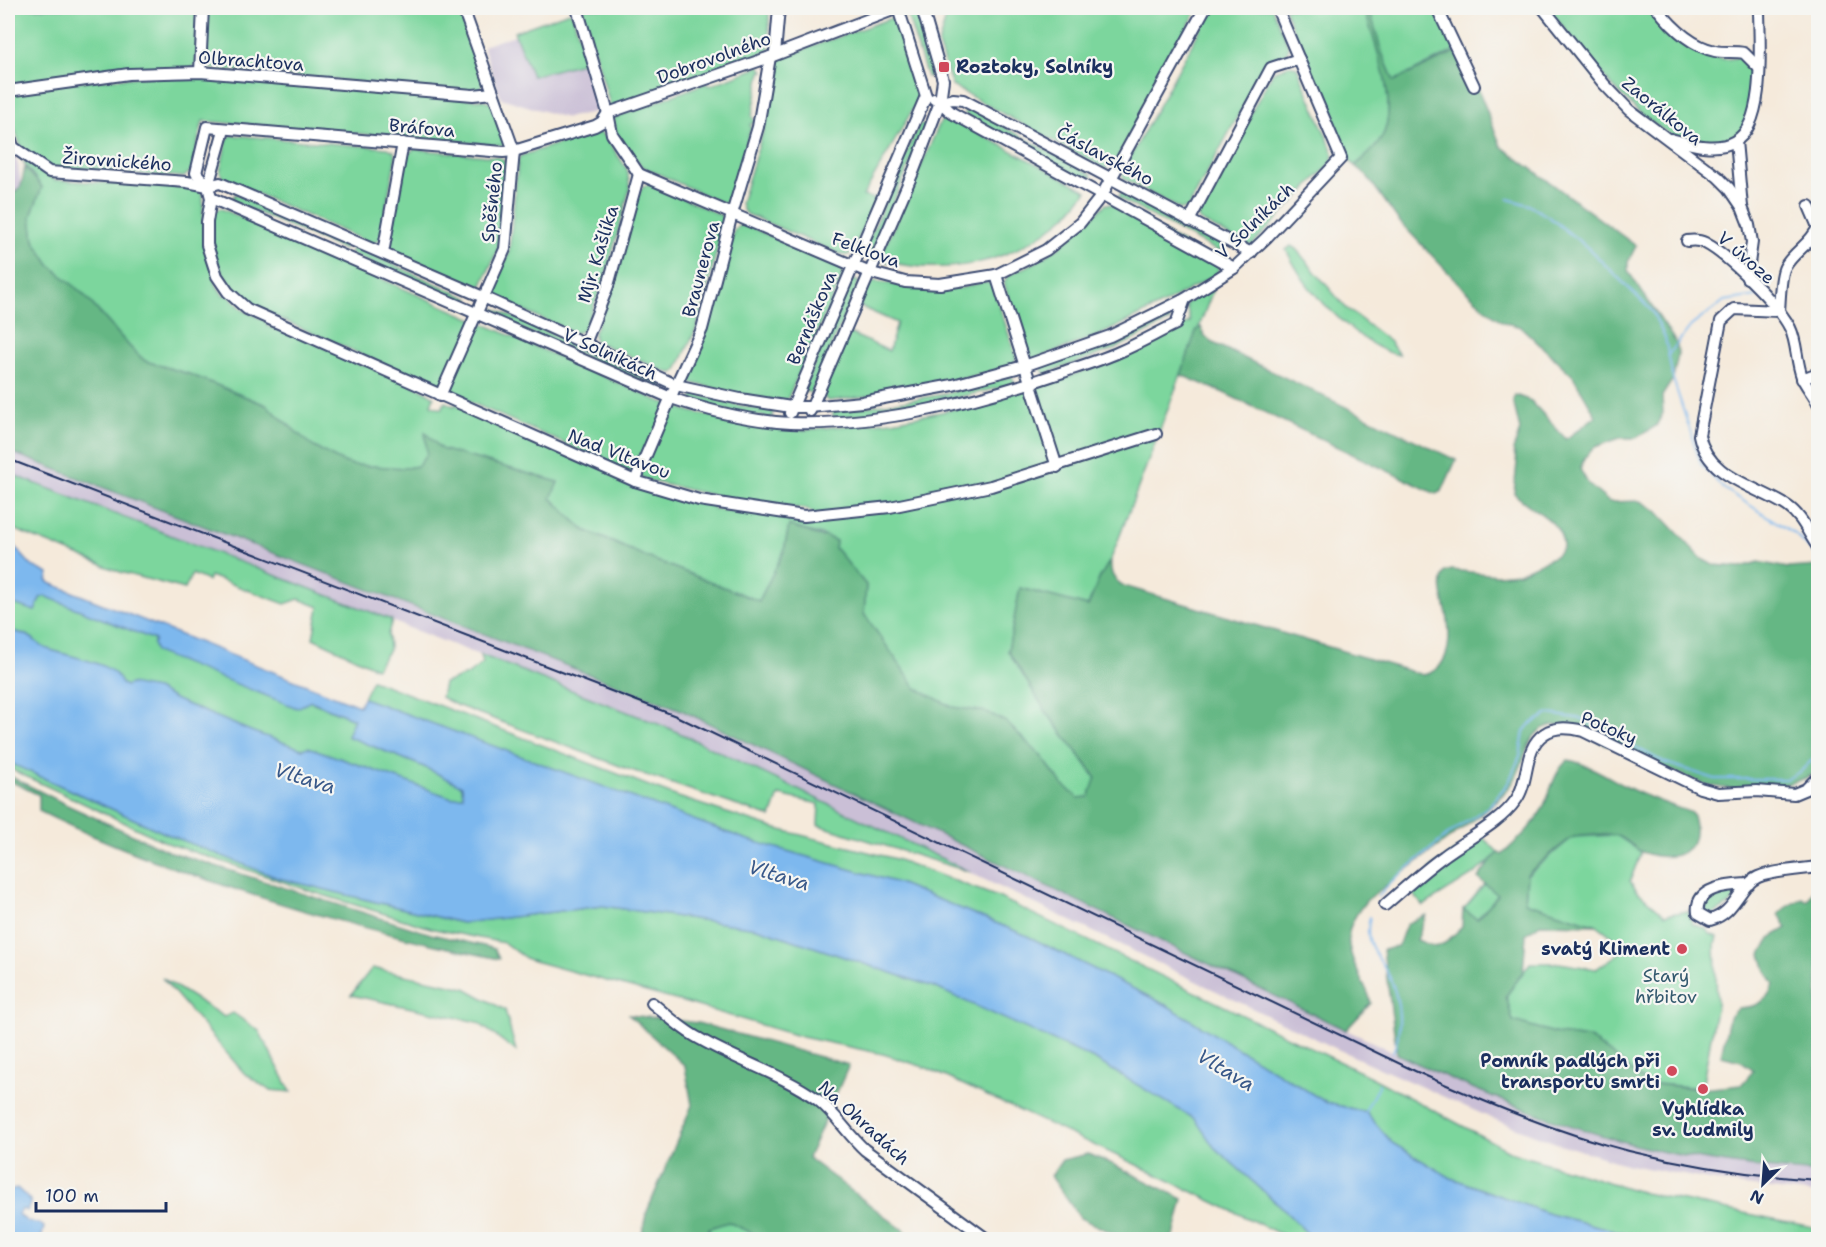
<svg xmlns="http://www.w3.org/2000/svg" width="1826" height="1247" viewBox="0 0 1826 1247" font-family="'Shantell Sans',sans-serif">
	<style>
		.industrial { fill: #cabfd6 }
		.green { fill: #7cd69d; stroke: #4c827e; stroke-width: 1.5 }
		.forest { fill: #65b784; stroke: #407371; stroke-width: 1.5 }
		.water { fill: #7db8ee; stroke: #4c74a6; stroke-width: 1.5 }
		.lines { fill: none; stroke-linecap: round; stroke-linejoin: round }
		.stream { stroke: #7db8ee; stroke-width: 2 }
		.minor-casing { stroke: #3c4b71; stroke-width: 14 }
		.minor { stroke: #fff; stroke-width: 10 }
		.rail { stroke: #1b2f5e; stroke-width: 2 }
		.poi-dot { fill: #d1495b; stroke: #f6f6f2; stroke-width: 2 }
		.labels { text-anchor: middle; stroke-width: 4.5; stroke-linejoin: round; paint-order: stroke }
		.street-label { font-size: 18px; fill: #1b2f5e; stroke: #f6f6f2 }
		.poi-label { font-size: 18px; font-weight: bold; fill: #1b2f5e; stroke: #f6f6f2; text-anchor: end }
		.park-label { font-size: 18px; fill: #33596e; stroke: #f6f6f2 }
		.water-label { font-size: 20px; font-style: italic; fill: #385889; stroke: #f6f6f2 }
	</style>
	<rect width="100%" height="100%" fill="#f6f6f2"/>
	<filter id="ink" filterUnits="userSpaceOnUse"><feTurbulence type="fractalNoise" baseFrequency=".0167" numOctaves="2"/><feDisplacementMap in="SourceGraphic" scale="12" xChannelSelector="R" yChannelSelector="G"/><feConvolveMatrix kernelMatrix="1 2 1 2 8 2 1 2 1" color-interpolation-filters="sRGB"/></filter>
	<filter id="wash" filterUnits="userSpaceOnUse"><feTurbulence type="fractalNoise" baseFrequency=".008" numOctaves="4" result="noise"/><feDisplacementMap in="SourceGraphic" scale="24" xChannelSelector="R" yChannelSelector="G"/><feGaussianBlur stdDeviation="1.35" result="paint"/><feColorMatrix in="noise" values="0 0 0 0 0 0 0 0 0 0 0 0 0 0 0 0 0 1.4 0 .05"/><feComposite in="paint" operator="in"/></filter>
	<g filter="url(#wash)">
		<rect width="100%" height="100%" fill="#f5eadb"/>
		<g class="industrial">
			<path d="M515 35 532 76 586 62 591 70 602 110 566 118 501 98 483 46Z"/>
			<path d="M8 134 18 165 21 186 8 199Z"/>
			<path d="M8 451 679 709 1346 1030 1472 1088 1599 1135 1630 1144 1740 1164 1818 1173V1194L1737 1185 1625 1164 1556 1143 1491 1118 1337 1049 671 729 8 473Z"/>
		</g>
		<g class="green">
			<path d="M8 8H199L196 65 190 69 115 71 65 77 8 87Z"/>
			<path d="M206 8H412L452 11 461 15 484 78C483 86 480 89 473 93L207 68 204 63Z"/>
			<path d="M582 8H769V51L611 108Z"/>
			<path d="M905 8H918L939 74 927 77Z"/>
			<path d="M949 8H1198L1114 164 1105 169 952 86 938 45Z"/>
			<path d="M1212 8H1272L1289 47 1285 56 1266 64 1188 208 1181 210 1124 179 1122 172Z"/>
			<path d="M1284 8H1364C1374 43 1401 105 1381 139 1375 150 1364 158 1355 166L1347 157Z"/>
			<path d="M1369 8H1434L1456 50 1394 81 1382 53Z"/>
			<path d="M1548 8H1649C1665 30 1693 55 1721 59 1729 60 1737 57 1745 56 1753 82 1755 87 1748 114 1746 120 1746 127 1741 131 1677 189 1583 50 1548 8Z"/>
			<path d="M569 12 573 15 586 62 532 76 514 32Z"/>
			<path d="M897 16 921 95 863 196 876 199 853 251 848 255H842L747 214 743 210 741 203 768 115 779 58Z"/>
			<path d="M759 65 764 71 761 72 752 116 755 123 750 124 751 128 731 200 727 203H722L641 166 616 133 613 118 706 83 709 86 754 69Z"/>
			<path d="M1289 65 1297 67 1333 152 1332 162 1252 245H1247L1199 220 1197 213 1273 72Z"/>
			<path d="M166 75 485 100 492 104 507 146 203 121 191 171 184 177 47 168 21 147 8 110V97L12 94 69 82Z"/>
			<path d="M968 107 1092 175 1089 182 964 114Z"/>
			<path d="M945 118 953 119 1087 191C1079 200 1072 211 1062 219 1009 265 946 277 879 260L940 123Z"/>
			<path d="M919 124 926 126 870 256 863 253Z"/>
			<path d="M597 131 605 136 627 169 630 188 604 282 583 331 574 333 494 298V288L509 253 518 161 520 156Z"/>
			<path d="M232 135 388 148 394 151 396 156 380 239 372 244 223 179 220 172 227 139Z"/>
			<path d="M414 149 498 157 504 160 506 164 498 249 482 285 479 288H473L393 253 390 243 407 155Z"/>
			<path d="M27 161C34 166 51 175 54 180L197 188 203 194C204 210 202 226 204 242 205 254 217 272 215 283L223 295H228L243 310 266 321 267 326 283 332 287 331 344 356 346 359 363 366 367 365 424 390 434 397 431 405 442 409 445 402 454 406 456 404 504 428 508 427 565 452 568 456 586 464 591 463 618 475 620 478 648 490 651 489 711 504 714 509 732 511 736 509 794 515 799 519 819 518 807 509 752 504 650 481 251 306C220 277 208 257 213 213L220 208 657 400 689 411 750 425 804 430 892 421 946 411 1063 379 1143 346 1190 322 1186 304 1202 293 1213 290 1111 559 1100 577 1088 606 1020 589 1008 651 1045 710 1096 778 1090 797 1078 798 1062 784 1042 757 1006 722 987 712 952 707 916 688 864 614 866 585 835 548 836 541 825 536 789 526 784 551 759 601 654 560 584 530 551 498 558 482 440 449 426 433 428 454 418 466 406 468 353 465 341 461 312 446 266 405 189 374 145 361 130 347 83 294 50 265 34 241 31 216 42 187 23 162Z"/>
			<path d="M651 184 721 215 725 220 697 327 677 370 673 373 666 372 597 342 594 339V332L614 286 640 190 643 186Z"/>
			<path d="M1122 191 1222 245 1219 252 1118 198Z"/>
			<path d="M235 194 347 243 344 250 231 201Z"/>
			<path d="M1106 204H1112L1214 260 1219 267 1217 274 1169 301 1100 335 1037 358 1029 357 1025 353 1004 283 1008 275 1036 262 1059 247Z"/>
			<path d="M740 225 748 226 839 266 842 270V277L788 398 782 402 733 393 692 383 689 380 688 374 706 331 734 230Z"/>
			<path d="M353 246 470 299 467 306 350 254Z"/>
			<path d="M1291 246 1296 249 1346 308 1390 342 1399 355C1369 350 1328 310 1309 287 1300 276 1293 263 1286 250Z"/>
			<path d="M852 279 859 282 811 393 803 390Z"/>
			<path d="M875 281C903 286 932 291 960 288 971 287 982 279 992 284L1016 356 1015 362 1012 366C952 383 890 394 828 401L824 397 822 389 847 332 889 351 897 323 859 306 869 284Z"/>
			<path d="M495 309 664 383 661 390 492 316Z"/>
			<path d="M1166 314 1170 321 1115 349 1044 374 1041 366 1110 341Z"/>
			<path d="M1012 376 1015 384C954 399 895 412 833 418V411L885 404 945 394Z"/>
			<path d="M694 394 738 405 773 411 772 418 736 413 692 401Z"/>
			<path d="M8 473 392 620 388 634 389 650 376 668 313 638 319 607 299 599 285 604 210 576 208 581 192 574 185 589 120 572 8 527Z"/>
			<path d="M45 596 354 719 347 736 422 766 462 785 463 796 452 798 308 747 302 749 253 732 176 700 156 689 126 686 122 684C115 661 66 657 45 648 39 645 35 640 30 637 23 633 15 632 8 630V602L35 611 40 598Z"/>
			<path d="M481 655 671 729 970 872 818 825 819 804 779 795 771 817 628 769 456 705 441 697 444 683 467 675 483 663Z"/>
			<path d="M372 680 678 797 773 828 896 859 998 897 1373 1078 1513 1153 1644 1193 1818 1228V1239H1649L1549 1214 1451 1178 1392 1143 1366 1112 1327 1103 1166 1005 1025 935 898 883 745 839 363 698Z"/>
			<path d="M8 762 167 834 278 878 461 923 603 906 757 928 934 987 1094 1059 1196 1119 1214 1147 1277 1203 1313 1239H1293L1276 1232 1137 1165 927 1068 883 1054 802 1037 690 1004 527 959 504 943 434 929 313 892 170 844 8 768Z"/>
			<path d="M1479 834 1499 853 1474 874 1423 906 1407 886 1416 879 1425 889 1438 879 1430 869Z"/>
			<path d="M1616 835 1641 852 1630 881 1637 891 1665 915 1688 911 1692 924 1707 929 1710 934 1717 937 1715 944 1717 1004 1702 1088 1646 1083 1613 1055 1589 1038 1558 1034 1513 1021 1506 996 1530 963H1559L1596 969 1627 948 1597 925 1525 902 1527 875 1573 837Z"/>
			<path d="M1485 884 1498 895 1477 919 1463 910Z"/>
			<path d="M1743 887 1730 904 1712 915 1703 912V902L1709 896Z"/>
			<path d="M372 968 465 988 505 1010 516 1051 477 1022 351 995Z"/>
			<path d="M162 978 224 1017 233 1013 259 1031 291 1092 269 1090 244 1073Z"/>
			<path d="M728 1222 765 1239 707 1240 709 1228Z"/>
		</g>
		<g class="forest">
			<path d="M1364 8H1369L1382 53 1394 81 1462 49 1501 146 1636 246 1628 262V271L1677 344 1678 355 1673 379 1662 396 1663 413 1656 426 1636 438H1620L1595 447 1585 457 1580 469 1589 485 1609 502 1641 501 1657 511 1702 559 1713 565 1741 567 1759 562 1788 568 1818 566V772C1785 790 1743 793 1706 785L1558 725C1523 726 1528 764 1511 785 1493 807 1471 822 1448 839 1421 859 1394 880 1367 900 1342 930 1345 942 1360 977 1365 986 1369 993 1371 1003L1346 1030 679 709 8 451V199L21 186 25 167 42 187 31 216 34 241 50 265 83 294 130 347 145 361 189 374 266 405 312 446 341 461 353 465 406 468 418 466 427 454 425 432 441 449 558 482 551 498 584 530 654 560 759 601 784 551 789 525 822 537 825 536 836 541 835 548 866 585 864 614 916 688 952 707 987 712 1006 722 1042 757 1062 784 1078 798 1089 797 1096 777 1045 710 1008 651 1020 588 1088 606 1100 577 1111 559C1110 573 1112 579 1124 586L1423 675C1448 670 1451 644 1448 622 1447 605 1436 588 1445 572L1452 570 1497 575 1519 573 1555 556 1563 547C1563 519 1530 511 1514 493L1517 463 1513 450 1520 430 1513 400 1515 395 1531 401 1566 439 1596 416 1573 376 1521 327 1503 322 1488 311 1463 288 1399 221 1367 176 1355 166C1364 158 1375 150 1381 139 1401 105 1374 43 1364 8Z"/>
			<path d="M1201 327 1204 335 1213 343 1456 460 1442 491 1436 494 1224 393 1181 375 1196 331Z"/>
			<path d="M1568 760C1589 764 1608 777 1627 787 1648 798 1670 805 1692 813 1705 852 1675 864 1642 852 1633 848 1625 837 1615 835 1608 834 1580 835 1574 837 1566 840 1536 867 1527 874L1525 902 1597 925 1540 924 1526 934 1523 972 1506 996 1513 1021 1558 1034 1588 1038 1613 1055 1646 1083 1702 1089 1741 1085 1754 1070 1741 1061 1721 1056 1729 1017 1738 1008C1758 1007 1766 1003 1774 984L1766 971 1761 954 1770 938 1787 928 1779 914 1785 908 1802 898 1808 901 1818 881V1173C1755 1168 1689 1160 1628 1143 1548 1121 1472 1090 1397 1054L1383 950 1398 946C1408 922 1400 926 1426 915L1417 940 1435 947 1445 943 1462 927 1463 909 1477 919 1498 895 1478 878 1491 860 1499 853 1502 855C1516 841 1530 830 1540 813 1551 795 1552 773 1568 760Z"/>
			<path d="M8 775 67 805 168 851 431 934 488 947 495 949 499 959C401 939 303 913 208 880 150 860 93 838 39 811V795L8 780Z"/>
			<path d="M629 1015 698 1023 849 1065 808 1158 915 1239H765L728 1222 709 1228 707 1239H641L646 1214 692 1105 685 1066Z"/>
			<path d="M1088 1154 1108 1162 1183 1199 1174 1236 1166 1239H1125L1080 1218 1051 1176 1062 1160Z"/>
		</g>
		<g class="water">
			<path d="M8 543 13 545 32 566 49 574 47 580 50 583 359 706 363 698 745 839 898 883 1025 935 1166 1005 1327 1103 1366 1112 1392 1143 1451 1178 1549 1214 1649 1239H1313L1277 1203 1214 1147 1195 1119 1094 1059 934 987 757 928 603 906 462 923 278 878 167 834 8 762V630C15 632 23 633 30 637 35 640 39 645 45 648 66 657 115 661 122 684L126 686 130 684 156 689 176 700 253 732 302 749 308 747 452 798 463 796 462 786 422 766 347 736 354 719 311 701 297 708 156 652 153 644 155 640 45 596 40 598 35 611 8 602Z"/>
			<path d="M17 1188 31 1201 27 1211 23 1209 18 1214 28 1222 38 1223 44 1227 41 1239H8V1191Z"/>
		</g>
		<g class="lines">
			<g class="stream">
				<path d="M1508 199 1529 205 1549 217 1588 248 1652 311 1665 338 1673 379 1701 464 1723 488 1795 534 1818 557"/>
				<path d="M1669 354 1691 326 1724 301 1756 296"/>
				<path d="M1378 897 1391 882 1450 833 1489 806 1509 782 1520 756 1524 731 1530 724 1549 714 1583 719 1663 762 1715 779H1787L1801 771 1818 754"/>
				<path d="M1370 917C1362 947 1380 955 1390 978 1400 1001 1403 1029 1393 1052"/>
				<path d="M1364 1114 1379 1084"/>
			</g>
		</g>
	</g>
	<g filter="url(#ink)">
		<g class="lines">
			<g class="minor-casing">
				<g id="minor">
					<path d="M494 8H507"/>
					<path d="M577 8 608 113 612 134 639 174 868 272 905 282 940 284 996 275 1046 250 1080 223 1102 195 1205 8"/>
					<path d="M898 8 926 96"/>
					<path d="M1437 8 1474 86"/>
					<path d="M1543 8 1604 84 1629 110 1718 177 1729 188 1742 207"/>
					<path d="M1657 8C1671 26 1691 46 1715 51 1724 53 1734 51 1744 53L1759 68"/>
					<path d="M775 54 779 8"/>
					<path d="M200 72 203 8"/>
					<path d="M8 91 129 74 200 72 473 95 493 93"/>
					<path d="M934 99 940 102 952 113 1234 268"/>
					<path d="M940 102 953 99 963 100 1251 253"/>
					<path d="M608 113 770 57 898 8"/>
					<path d="M8 130 13 147 49 172 187 182 208 186 220 183 483 297 676 385 740 399 791 407H810L862 402 953 385 1024 366 1110 336 1185 299 1234 268 1266 238 1341 158 1277 8"/>
					<path d="M224 130 208 186 211 198 207 222V245L217 276 228 292 247 309 635 481 699 500 804 516 890 507 991 486 1156 434"/>
					<path d="M1671 139C1690 144 1716 152 1735 141 1767 124 1759 39 1759 8"/>
					<path d="M1736 141 1742 207 1749 225 1752 242 1747 278"/>
					<path d="M208 186 196 173 207 127 503 152 514 151 595 126 602 122 608 113"/>
					<path d="M211 198 671 398C709 411 750 421 791 423 882 426 978 401 1063 372 1081 366 1101 360 1119 352 1138 344 1157 333 1176 324L1185 299"/>
					<path d="M1809 206 1818 227"/>
					<path d="M1189 221 1271 68 1299 59"/>
					<path d="M1687 241C1694 240 1699 240 1705 243 1728 255 1778 304 1790 328 1797 342 1796 361 1802 377 1805 385 1814 395 1818 404"/>
					<path d="M383 253 403 143"/>
					<path d="M996 275 1057 467"/>
					<path d="M1779 311 1734 309 1721 321 1699 435C1708 478 1754 485 1787 506 1802 516 1808 533 1818 547"/>
					<path d="M1779 311C1780 300 1780 276 1785 267 1793 252 1812 243 1818 227"/>
					<path d="M585 344 608 286 639 174"/>
					<path d="M1802 379 1818 373"/>
					<path d="M440 396 505 249 514 151 463 8"/>
					<path d="M810 411 914 170 940 102 943 80 922 8"/>
					<path d="M790 413 926 96"/>
					<path d="M635 481 676 385 702 329 732 214 758 127 770 57"/>
					<path d="M1749 884C1731 885 1694 886 1698 913L1710 920C1736 913 1738 886 1758 877 1771 871 1803 869 1818 867"/>
					<path d="M1385 905C1405 888 1423 871 1444 856 1468 838 1499 824 1516 800 1530 781 1523 748 1544 734 1555 726 1571 728 1583 731L1700 788 1718 793 1757 791 1794 794 1806 789 1818 777"/>
					<path d="M652 1003C667 1015 682 1030 700 1039 738 1061 782 1074 818 1100 836 1114 848 1135 865 1150L988 1240"/>
				</g>
			</g>
			<use href="#minor" class="minor"/>
			<path class="rail" d="M8 459 676 716 1415 1071C1484 1102 1555 1132 1629 1151 1690 1166 1755 1176 1818 1180"/>
		</g>
	</g>
	<g class="poi-dot">
		<rect x="938" y="61" width="12" height="12" rx="3"/>
		<circle cx="1682" cy="949" r="6"/>
		<circle cx="1672" cy="1071" r="6"/>
		<circle cx="1703" cy="1089" r="6"/>
	</g>
	<g class="labels">
		<g class="street-label">
			<text transform="translate(714 58) rotate(-20)" y="6">Dobrovolného</text>
			<text transform="translate(251 61) rotate(4)" y="6">Olbrachtova</text>
			<text transform="translate(1662 111) rotate(39)" y="6">Zaorálkova</text>
			<text transform="translate(422 128) rotate(5)" y="6">Bráfova</text>
			<text transform="translate(1105 156) rotate(28)" y="6">Čáslavského</text>
			<text transform="translate(117 161) rotate(4)" y="6">Žirovnického</text>
			<text transform="translate(492 202) rotate(-84)" y="6">Spěšného</text>
			<text transform="translate(1255 221) rotate(-44)" y="6">V Solníkách</text>
			<text transform="translate(866 250) rotate(20)" y="6">Felklova</text>
			<text transform="translate(598 254) rotate(-73)" y="6">Mjr. Kašlíka</text>
			<text transform="translate(1746 258) rotate(41)" y="6">V úvoze</text>
			<text transform="translate(701 269) rotate(-75)" y="6">Braunerova</text>
			<text transform="translate(812 318) rotate(-67)" y="6">Bernáškova</text>
			<text transform="translate(610 354) rotate(24)" y="6">V Solníkách</text>
			<text transform="translate(619 454) rotate(21)" y="6">Nad Vltavou</text>
			<text transform="translate(1609 728) rotate(23)" y="6">Potoky</text>
			<text transform="translate(864 1123) rotate(42)" y="6">Na Ohradách</text>
		</g>
		<g class="poi-label">
			<text x="956" y="73" text-anchor="start">Roztoky, Solníky</text>
			<text x="1670" y="955">svatý Kliment</text>
			<text x="1660" y="1067">Pomník padlých při<tspan x="1660" dy="21">transportu smrti</tspan></text>
			<text x="1703" y="1115" text-anchor="middle">Vyhlídka<tspan x="1703" dy="21">sv. Ludmily</tspan></text>
		</g>
		<g class="park-label">
			<text x="1666" y="982">Starý<tspan x="1666" dy="21">hřbitov</tspan></text>
		</g>
		<g class="water-label">
			<text transform="translate(305 778) rotate(17)" y="7">Vltava</text>
			<text transform="translate(779 875) rotate(17)" y="7">Vltava</text>
			<text transform="translate(1226 1070) rotate(31)" y="7">Vltava</text>
		</g>
	</g>
	<rect width="1826" height="1247" fill="none" stroke="#f6f6f2" stroke-width="30"/>
	<g transform="translate(1763 1184) rotate(205)" stroke="#f6f6f2" stroke-width="4.5" paint-order="stroke">
	<path d="M0-4.5L10 22L0 15L-10 22Z" fill="#1b2f5e"/>
	<text y="-9" font-size="16" font-weight="bold" text-anchor="middle" fill="#1b2f5e">N</text>
	</g>
	<path d="M36 1202v9h130v-9" fill="none" stroke="#1b2f5e" stroke-width="3"/>
	<text x="45" y="1202" font-size="18" fill="#1b2f5e" stroke="#f6f6f2" stroke-width="4.5" paint-order="stroke">100 m</text>
</svg>
